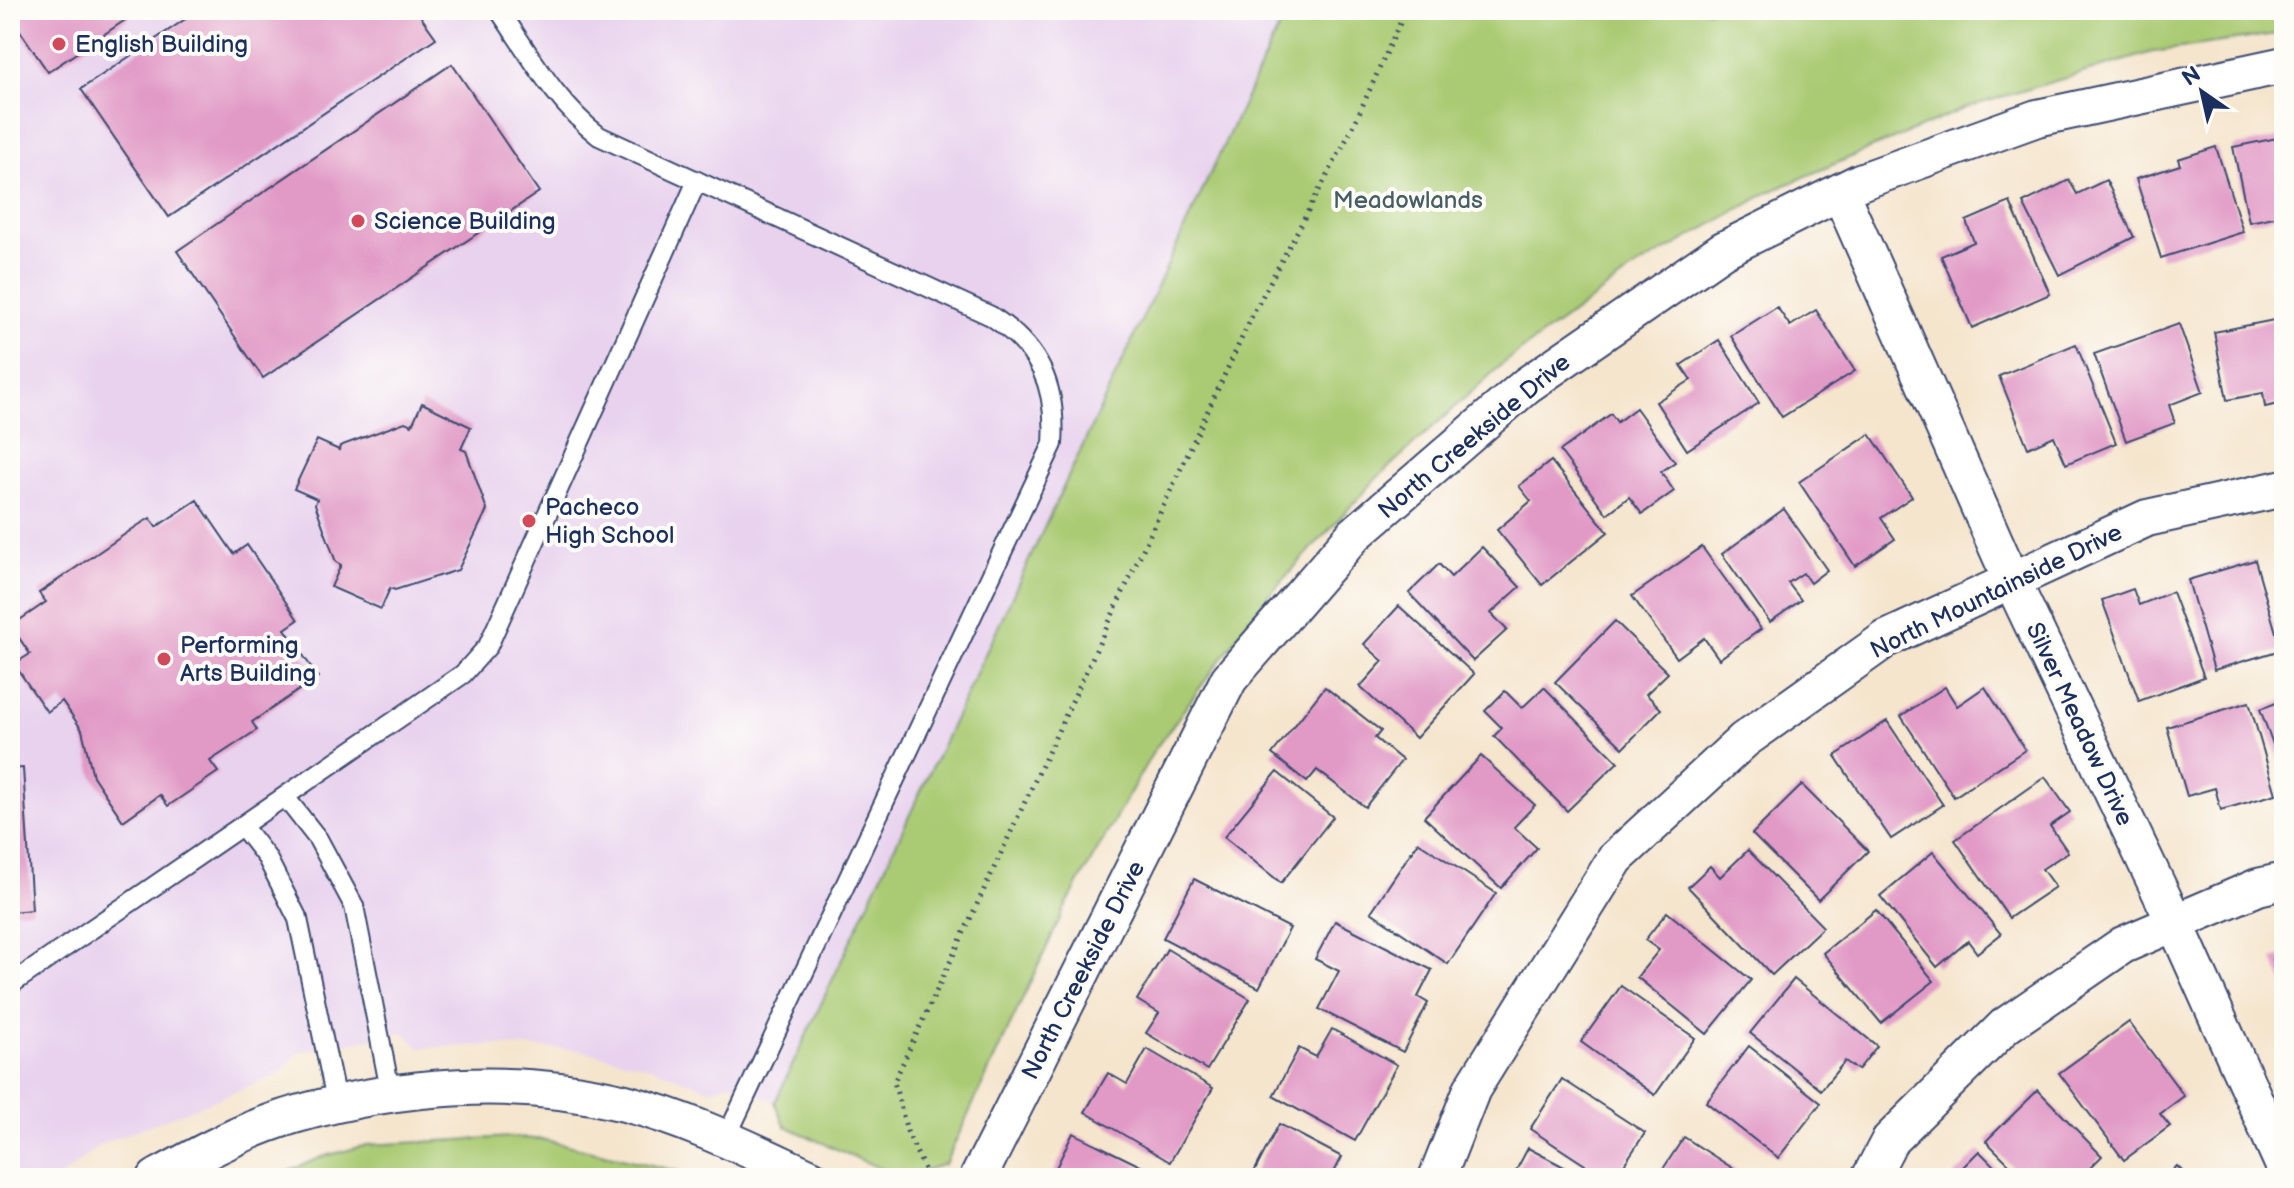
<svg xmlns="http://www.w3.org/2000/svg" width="2294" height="1188" viewBox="0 0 2294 1188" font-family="'Balsamiq Sans',sans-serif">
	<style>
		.built { fill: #e8d2ee }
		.green { fill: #aacb73; stroke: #627d68; stroke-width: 2 }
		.building { fill: #e19ac6 }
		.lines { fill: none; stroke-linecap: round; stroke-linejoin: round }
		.lane-casing { stroke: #3c4a6f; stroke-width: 22 }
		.street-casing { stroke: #3c4a6f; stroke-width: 40 }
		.path { stroke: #3c4a6f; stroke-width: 5; stroke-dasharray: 2 6; stroke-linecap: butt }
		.lane { stroke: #fff; stroke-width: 18 }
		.street { stroke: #fff; stroke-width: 36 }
		.poi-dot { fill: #d1495b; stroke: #fdfcf7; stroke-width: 3 }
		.labels { text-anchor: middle; stroke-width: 8; stroke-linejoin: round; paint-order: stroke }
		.poi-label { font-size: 24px; fill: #1b2f5e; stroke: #fdfcf7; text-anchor: start }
		.park-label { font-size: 24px; fill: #465e64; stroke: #fdfcf7 }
		.street-label { font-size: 24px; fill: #1b2f5e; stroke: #fdfcf7 }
	</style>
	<rect width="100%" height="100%" fill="#fdfcf7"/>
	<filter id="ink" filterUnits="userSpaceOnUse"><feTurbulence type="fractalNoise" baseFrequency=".0125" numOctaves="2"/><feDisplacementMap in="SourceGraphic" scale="16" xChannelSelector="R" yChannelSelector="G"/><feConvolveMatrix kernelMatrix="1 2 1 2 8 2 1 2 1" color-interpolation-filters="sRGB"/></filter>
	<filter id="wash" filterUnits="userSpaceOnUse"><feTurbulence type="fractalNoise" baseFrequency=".006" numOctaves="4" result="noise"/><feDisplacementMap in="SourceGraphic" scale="32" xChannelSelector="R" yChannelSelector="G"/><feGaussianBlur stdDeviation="1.8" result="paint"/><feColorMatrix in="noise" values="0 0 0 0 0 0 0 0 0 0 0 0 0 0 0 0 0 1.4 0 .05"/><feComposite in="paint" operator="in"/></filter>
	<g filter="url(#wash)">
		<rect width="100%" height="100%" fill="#f5e5cd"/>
		<path class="built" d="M10 10H1287L775 1102 730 1083 711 1090 650 1067 579 1050 491 1045 420 1048 404 1033 299 1052 278 1075 99 1145 60 1178H10Z"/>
		<g class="green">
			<path d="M1287 10H2284V33L2153 52 1968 107 1769 192 1635 268 1501 365 1377 478 1265 599 1153 752 1068 902 945 1164 901 1178 785 1126 775 1102Z"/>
			<path d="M512 1137 545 1140 707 1178H273L322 1157 367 1145Z"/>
		</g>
		<g id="blocks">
			<g class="building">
				<path d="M10 10H140L48 72 10 16Z"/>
				<path d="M199 10H416L436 38 169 217 81 89Z"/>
				<path d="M452 64 539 192 263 378 177 251Z"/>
				<path d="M2282 137 2284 215 2249 222 2233 147Z"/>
				<path d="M2216 147 2243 232 2161 258 2136 179 2180 165 2178 159Z"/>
				<path d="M2069 180 2077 194 2106 180 2134 237 2059 275 2023 203Z"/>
				<path d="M2010 202 2050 294 1972 328 1941 256 1974 242 1966 221Z"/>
				<path d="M1777 307 1790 326 1816 310 1855 371 1782 417 1731 336Z"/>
				<path d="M2284 318V403L2265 407 2263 393 2227 400 2214 332Z"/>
				<path d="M2179 324 2203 392 2169 405 2175 423 2126 441 2094 354Z"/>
				<path d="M1719 340 1759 403 1687 450 1656 402 1691 380 1681 365Z"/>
				<path d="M2076 344 2116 443 2066 464 2054 436 2028 448 1999 376Z"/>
				<path d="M422 403 471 427 461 449 466 451 487 510 458 570 395 590 390 588 381 609 331 587 341 565 336 562 315 504 317 499 294 489 317 440 339 450 340 446 405 422 412 425Z"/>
				<path d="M1636 408 1675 462 1661 472 1674 491 1642 514 1629 497 1607 514 1560 451 1611 414 1617 422Z"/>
				<path d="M1870 434 1912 497 1881 518 1895 539 1855 566 1799 482Z"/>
				<path d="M1551 461 1608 532 1542 585 1497 530 1531 501 1519 486Z"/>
				<path d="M197 500 234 554 247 545 298 620 285 629 318 677 252 722 257 730 210 761 218 772 168 806 160 795 123 821 93 776 82 730 62 701 47 712 14 664 30 654 11 626 46 602 39 593 137 526 150 518 156 527Z"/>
				<path d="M1784 509 1827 570 1810 583 1803 573 1788 583 1801 600 1770 622 1722 554Z"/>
				<path d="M1482 547 1520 587 1491 613 1507 630 1473 661 1409 593 1439 564 1451 577Z"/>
				<path d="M1702 547 1761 629 1719 659 1704 638 1677 658 1632 596Z"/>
				<path d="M2255 560 2281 650 2214 670 2188 580Z"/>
				<path d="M2133 589 2139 605 2172 592 2204 677 2139 701 2102 600Z"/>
				<path d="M1399 606 1474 674 1416 738 1360 687 1383 661 1364 644Z"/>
				<path d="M1615 621 1668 673 1646 694 1661 709 1623 748 1555 682Z"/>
				<path d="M1325 687 1381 731 1375 738 1402 760 1365 807 1317 770 1307 782 1272 754Z"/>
				<path d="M1544 687 1618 762 1567 811 1494 736 1502 728 1485 711 1505 691 1522 708Z"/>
				<path d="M1945 687 1957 706 1985 687 2025 750 1954 797 1901 716Z"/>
				<path d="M2284 700V774L2260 709Z"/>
				<path d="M2249 702 2276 794 2221 810 2215 788 2187 796 2167 727Z"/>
				<path d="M1887 721 1943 805 1891 839 1835 756Z"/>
				<path d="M1481 756 1535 805 1514 827 1537 848 1501 888 1424 817Z"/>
				<path d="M23 768 32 910 10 912V769Z"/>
				<path d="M1277 772 1333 817 1281 883 1224 837Z"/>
				<path d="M2045 777 2070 812 2050 826 2068 852 2042 869 2055 887 2009 918 1955 840Z"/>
				<path d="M1802 785 1868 851 1818 900 1752 834Z"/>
				<path d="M1418 842 1496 893 1448 964 1371 912Z"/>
				<path d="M1748 850 1823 927 1772 975 1688 887 1710 866 1720 877Z"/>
				<path d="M1933 852 2001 934 1977 953 1968 941 1937 967 1880 896Z"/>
				<path d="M1194 879 1290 928 1259 988 1163 938Z"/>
				<path d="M1876 910 1934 981 1881 1023 1823 953Z"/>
				<path d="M1667 912 1751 980 1707 1034 1637 977 1659 950 1645 940Z"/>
				<path d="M1335 921 1432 970 1418 997 1428 1003 1403 1052 1319 1009 1339 971 1315 959Z"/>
				<path d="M1167 949 1250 999 1207 1070 1146 1033 1159 1013 1137 1000Z"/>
				<path d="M2284 955V988L2273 959Z"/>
				<path d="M1794 979 1877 1046 1858 1070 1845 1061 1821 1090 1750 1033Z"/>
				<path d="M1621 986 1695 1038 1655 1095 1581 1042Z"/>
				<path d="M2129 1022 2184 1096 2160 1114 2170 1126 2124 1160 2059 1073Z"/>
				<path d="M1332 1029 1397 1065 1355 1141 1273 1096 1299 1048 1316 1057Z"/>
				<path d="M1749 1046 1821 1103 1778 1158 1706 1102Z"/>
				<path d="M1147 1049 1213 1088 1170 1162 1085 1112 1108 1073 1127 1084Z"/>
				<path d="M1562 1079 1645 1133 1615 1178H1605L1530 1129Z"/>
				<path d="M2038 1090 2102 1156 2080 1178H2023L1986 1141Z"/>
				<path d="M1279 1124 1342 1157 1331 1178H1251Z"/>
				<path d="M1073 1133 1165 1178H1051Z"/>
				<path d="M1684 1137 1748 1178H1657Z"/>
				<path d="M1528 1148 1585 1178H1512Z"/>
				<path d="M1979 1151 2006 1178H1952Z"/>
				<path d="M2177 1166 2189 1178H2165Z"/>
			</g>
		</g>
	</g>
	<g filter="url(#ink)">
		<use href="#blocks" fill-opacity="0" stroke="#3c4a6f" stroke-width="2"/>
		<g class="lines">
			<g class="lane-casing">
				<g id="lane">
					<path d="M499 10C530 55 556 103 599 136L991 316C1040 348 1057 386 1053 444L726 1138"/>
					<path d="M285 797 318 839 354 906 391 1095"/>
					<path d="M243 827 267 858 298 919 337 1105"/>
					<path d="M10 985 463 674 488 646 697 181"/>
				</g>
			</g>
			<g class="street-casing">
				<g id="street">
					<path d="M1840 192 2012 581 2175 923 2284 1166"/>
					<path d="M156 1178C200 1154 245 1129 294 1115 401 1084 516 1076 625 1103 690 1120 750 1150 811 1178"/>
					<path d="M978 1178 1229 679 1354 535 1527 385 1723 250 1860 182 2037 118 2284 65"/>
					<path d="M1437 1178 1472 1089 1616 858 1744 740 1886 639 2147 518 2284 488"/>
					<path d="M1870 1178 1890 1140 2005 1026 2123 945 2258 887 2284 881"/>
				</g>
			</g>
			<path class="path" d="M924 1169 907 1131 894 1082 1254 312 1351 131 1406 10"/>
			<use href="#lane" class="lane"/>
			<use href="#street" class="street"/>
		</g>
	</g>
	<g class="poi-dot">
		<circle cx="59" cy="44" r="8"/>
		<circle cx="358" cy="221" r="8"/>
		<circle cx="529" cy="521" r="8"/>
		<circle cx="164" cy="659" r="8"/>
	</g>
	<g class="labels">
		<g class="poi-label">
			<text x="75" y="52">English Building</text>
			<text x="374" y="229">Science Building</text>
			<text x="545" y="515">Pacheco<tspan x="545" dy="28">High School</tspan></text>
			<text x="180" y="653">Performing<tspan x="180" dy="28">Arts Building</tspan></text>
		</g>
		<g class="park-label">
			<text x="1408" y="208">Meadowlands</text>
		</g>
		<g class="street-label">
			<text transform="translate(1474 436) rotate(-40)" y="8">North Creekside Drive</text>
			<text transform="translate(1996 591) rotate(-26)" y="8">North Mountainside Drive</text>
			<text transform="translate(2080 724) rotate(65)" y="8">Silver Meadow Drive</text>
			<text transform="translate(1083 970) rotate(-63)" y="8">North Creekside Drive</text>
		</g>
	</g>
	<rect width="2294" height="1188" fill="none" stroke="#fdfcf7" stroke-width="40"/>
	<g transform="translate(2202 92) rotate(326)" stroke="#fdfcf7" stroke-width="6" paint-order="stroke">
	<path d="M0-6L14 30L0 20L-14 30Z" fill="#1b2f5e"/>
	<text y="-12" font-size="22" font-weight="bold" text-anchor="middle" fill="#1b2f5e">N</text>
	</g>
</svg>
